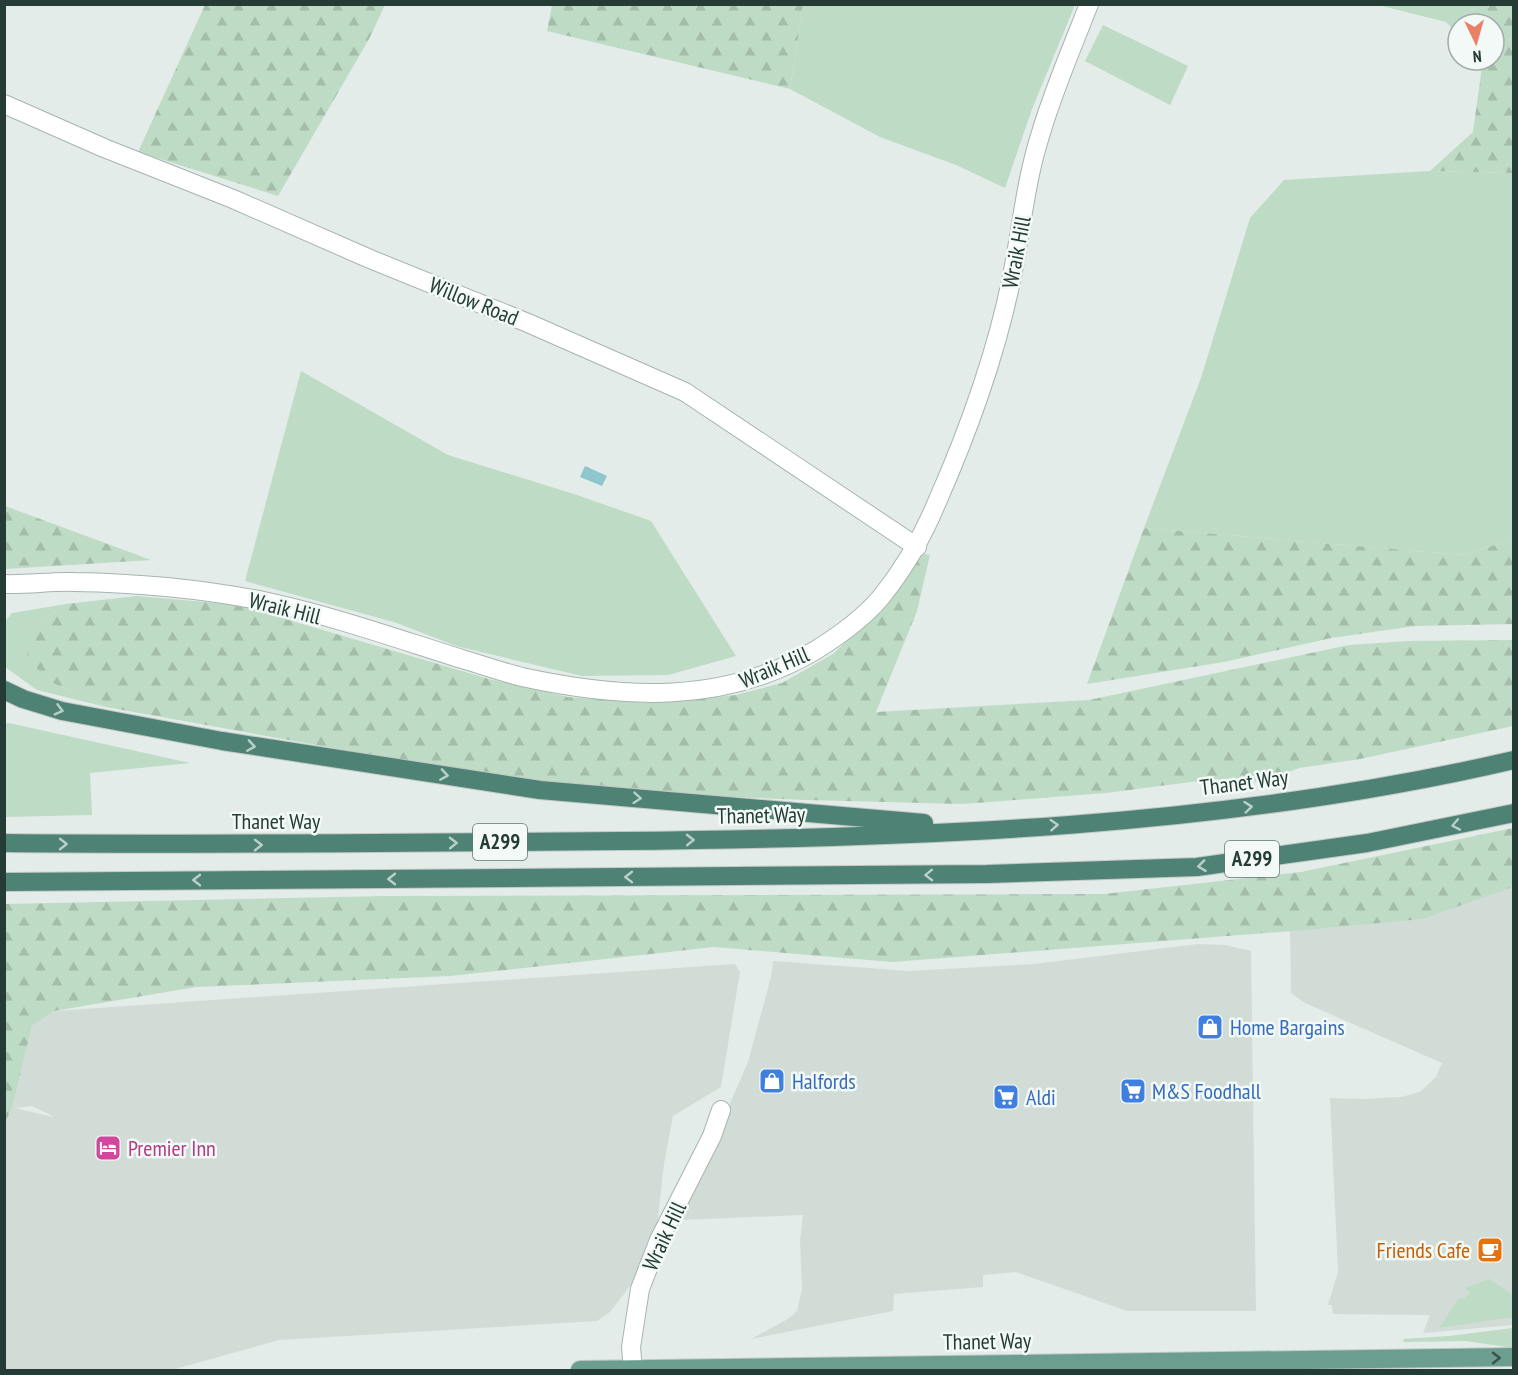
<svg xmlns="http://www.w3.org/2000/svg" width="1518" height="1375" viewBox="0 0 1518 1375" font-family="'PT Sans Narrow',sans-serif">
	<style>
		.built { fill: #d1dcd7; fill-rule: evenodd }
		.grass { fill: #bedbc5 }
		.forest { fill: url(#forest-firs) }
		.water { fill: url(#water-ripples) }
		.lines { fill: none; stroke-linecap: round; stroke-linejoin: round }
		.minor-casing { stroke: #a6b4af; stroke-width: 20 }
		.primary-casing { stroke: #c2c8c6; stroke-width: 20 }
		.trunk-casing { stroke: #c2c8c6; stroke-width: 20 }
		.minor { stroke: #fff; stroke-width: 18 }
		.primary { stroke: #6b9e8f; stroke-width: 18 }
		.trunk { stroke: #4e8274; stroke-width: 18 }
		.oneway { stroke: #b9cfc8 }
		.oneway2 { stroke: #36544c }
		.labels { text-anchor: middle; stroke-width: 5; stroke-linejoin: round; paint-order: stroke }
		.shield { fill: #f3f9f6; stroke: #62756f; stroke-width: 1.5 }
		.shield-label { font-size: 21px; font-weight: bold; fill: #243c35 }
		.street-label { font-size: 22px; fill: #243c35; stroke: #f3f9f6 }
		.shop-label { font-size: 22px; fill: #366cbe; stroke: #f3f9f6; text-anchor: start }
		.hotel-label { font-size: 22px; fill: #b23c85; stroke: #f3f9f6; text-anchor: start }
		.food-label { font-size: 22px; fill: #c56008; stroke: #f3f9f6; text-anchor: end }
	</style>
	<defs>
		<pattern id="forest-firs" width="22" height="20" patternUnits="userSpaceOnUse" patternTransform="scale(1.5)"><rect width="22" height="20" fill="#bedbc5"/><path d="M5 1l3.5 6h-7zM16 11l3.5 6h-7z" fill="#a3bdaa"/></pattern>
		<pattern id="water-ripples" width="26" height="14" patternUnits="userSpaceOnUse" patternTransform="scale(1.5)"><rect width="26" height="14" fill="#8fc5cd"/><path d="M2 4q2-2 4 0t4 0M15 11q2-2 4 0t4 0" fill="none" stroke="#75a1a7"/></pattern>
	</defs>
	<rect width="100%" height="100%" fill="#e3ece8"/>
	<g class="built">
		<path d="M1513 885V1325L1423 1333 1430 1315 1333 1314 1332 1305H1328L1338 1272 1330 1098 1364 1099 1401 1097 1420 1092 1436 1077 1442 1063 1305 1003 1291 993 1290 929Z"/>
		<path d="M1198 944 1225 945 1251 951 1256 1311H1127L1016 1272 983 1275V1287L894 1294 893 1311 751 1339 788 1319 797 1311 802 1289 800 1241 803 1215 679 1220 748 1062 771 977 773 961 909 971 1034 964Z"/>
		<path d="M735 964 740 972 721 1087 673 1116 664 1164 654 1252 624 1294 610 1312 597 1321 279 1340 172 1370H5V1122L12 1108 32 1026 54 1011ZM32 1106 53 1116V1117L15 1108Z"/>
	</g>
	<g class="grass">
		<path d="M803 5H1075L1032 109 1005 188 956 165 880 137 790 89Z"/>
		<path d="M1378 5 1483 4V5L1446 22Z"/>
		<path d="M1103 25 1188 66 1170 105 1085 61Z"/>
		<path d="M1430 171 1513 173V536L1501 543 1464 555 1144 528 1201 378 1250 218 1284 180Z"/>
		<path d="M301 371 448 455 577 495 651 521 736 656 668 675 582 676 456 646 397 623 245 581Z"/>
		<path d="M66 604 26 632 55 684 106 707 37 690 5 667V622L12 613Z"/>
		<path d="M9 723 190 763 90 773 92 815 5 817 4 724Z"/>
		<path d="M1489 1279 1513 1295V1317L1439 1328 1459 1298 1464 1300 1470 1293 1465 1288Z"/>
		<path d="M1513 1328V1348L1466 1341 1403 1342 1404 1339 1449 1336Z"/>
	</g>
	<g class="forest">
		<path d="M205 5H385L369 39 278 196 138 152Z"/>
		<path d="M552 5H803L790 89 547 31Z"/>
		<path d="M1483 5H1513V173L1430 171 1473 132 1483 60H1494V24H1458V34L1446 22Z"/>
		<path d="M4 506H5L151 560 5 569Z"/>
		<path d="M1144 528 1464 555 1501 543 1513 536V624L1415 626 1331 638 1224 662 1087 684Z"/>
		<path d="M921 553 930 555 917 611 876 712 1089 700 1349 645 1408 641 1513 640V726L1360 759 1299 768 1264 782 1214 779 1106 793 963 804 807 800 706 796 568 786 433 766 245 732 106 707 55 684 28 661 26 632 66 604 137 596 238 605 489 679 568 697 648 703 736 695 782 683 833 654 883 606Z"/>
		<path d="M1513 828V887L1422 919 1293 931 892 962 714 947 450 976 196 987 54 1011 32 1026 12 1108 5 1122V904L386 896 1104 894 1301 872Z"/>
	</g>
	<path class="water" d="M585 466 607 476 602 486 580 477Z"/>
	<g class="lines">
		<g class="minor-casing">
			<g id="minor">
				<path d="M4 104 104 148 233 199 370 259 528 323 685 392 917 547"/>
				<path d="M4 584C28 585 51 581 74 582 140 583 204 589 268 602 333 616 398 639 462 659 482 665 502 672 522 677 623 699 724 705 816 650 840 635 864 618 882 596 905 567 923 536 937 502 967 434 996 353 1011 281 1021 233 1025 183 1040 136 1053 91 1072 48 1089 4"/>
				<path d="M633 1370 631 1347 640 1289 659 1240 712 1136 721 1110"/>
			</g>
		</g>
		<g class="primary-casing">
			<path id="primary" d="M580 1370 1514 1357"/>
		</g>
		<g class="trunk-casing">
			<g id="trunk">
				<path d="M4 690 23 699 62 711 222 741 540 790 924 823"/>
				<path d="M4 843C210 845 415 843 621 841 919 838 1222 828 1514 760"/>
				<path d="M4 882 987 874 1197 867 1367 843 1514 813"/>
			</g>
		</g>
		<use href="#minor" class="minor"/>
		<use href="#primary" class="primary"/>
		<use href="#trunk" class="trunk"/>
	</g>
	<defs><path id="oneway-chevron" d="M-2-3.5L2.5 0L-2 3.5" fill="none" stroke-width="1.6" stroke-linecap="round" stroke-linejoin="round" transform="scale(1.5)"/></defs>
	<g class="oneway">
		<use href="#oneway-chevron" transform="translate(59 710) rotate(15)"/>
		<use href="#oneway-chevron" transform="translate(251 746) rotate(9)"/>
		<use href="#oneway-chevron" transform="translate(444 775) rotate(9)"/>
		<use href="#oneway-chevron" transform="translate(637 798) rotate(5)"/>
		<use href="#oneway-chevron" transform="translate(1248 807) rotate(-6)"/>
		<use href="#oneway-chevron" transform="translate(1054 825) rotate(-4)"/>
		<use href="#oneway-chevron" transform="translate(1456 825) rotate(169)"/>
		<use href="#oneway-chevron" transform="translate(690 840) rotate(-1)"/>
		<use href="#oneway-chevron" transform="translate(453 843) rotate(-1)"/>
		<use href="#oneway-chevron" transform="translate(63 844)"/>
		<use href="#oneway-chevron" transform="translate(258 845)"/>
		<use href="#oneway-chevron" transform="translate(1202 866) rotate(173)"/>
		<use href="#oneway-chevron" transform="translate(929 875) rotate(179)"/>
		<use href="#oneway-chevron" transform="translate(629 877) rotate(180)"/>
		<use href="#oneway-chevron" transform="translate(392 879) rotate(180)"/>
		<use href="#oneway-chevron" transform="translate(197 880) rotate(180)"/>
	</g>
	<use class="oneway2" href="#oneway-chevron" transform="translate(1496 1358)"/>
	<defs>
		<g id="shop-square" transform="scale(1.35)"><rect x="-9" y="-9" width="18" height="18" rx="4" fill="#3f7fe0" stroke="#f3f9f6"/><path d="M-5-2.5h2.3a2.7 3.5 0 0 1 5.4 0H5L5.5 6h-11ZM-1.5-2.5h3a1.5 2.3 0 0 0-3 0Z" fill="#fff"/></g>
		<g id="supermarket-square" transform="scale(1.35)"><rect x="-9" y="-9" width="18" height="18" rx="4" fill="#3f7fe0" stroke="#f3f9f6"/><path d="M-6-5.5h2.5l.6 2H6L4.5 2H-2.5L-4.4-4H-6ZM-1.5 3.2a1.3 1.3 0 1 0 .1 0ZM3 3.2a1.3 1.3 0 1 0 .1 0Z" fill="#fff"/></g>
		<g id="hotel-square" transform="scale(1.35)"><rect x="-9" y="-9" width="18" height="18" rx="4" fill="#d1479c" stroke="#f3f9f6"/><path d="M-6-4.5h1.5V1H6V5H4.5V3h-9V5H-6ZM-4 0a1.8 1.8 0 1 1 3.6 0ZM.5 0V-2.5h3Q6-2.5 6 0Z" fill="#fff"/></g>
		<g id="cafe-square" transform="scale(1.35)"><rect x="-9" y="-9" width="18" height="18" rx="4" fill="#e8710a" stroke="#f3f9f6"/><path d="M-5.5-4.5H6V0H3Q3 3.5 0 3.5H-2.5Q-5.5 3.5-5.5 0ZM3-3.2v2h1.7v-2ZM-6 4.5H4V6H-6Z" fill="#fff"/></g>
	</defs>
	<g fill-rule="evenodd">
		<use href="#shop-square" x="1210" y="1027"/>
		<use href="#shop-square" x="772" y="1081"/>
		<use href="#supermarket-square" x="1133" y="1091"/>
		<use href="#supermarket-square" x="1006" y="1097"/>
		<use href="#hotel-square" x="108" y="1148"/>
		<use href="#cafe-square" x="1490" y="1250"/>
	</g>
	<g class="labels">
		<g class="shield">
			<rect x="473" y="824" width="54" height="36" rx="4.5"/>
			<rect x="1225" y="841" width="54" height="36" rx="4.5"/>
		</g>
		<g class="shield-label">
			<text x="500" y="849">A299</text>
			<text x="1252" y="866">A299</text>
		</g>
		<g class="street-label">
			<text transform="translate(1016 252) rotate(-79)" y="8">Wraik Hill</text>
			<text transform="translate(474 301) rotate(22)" y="8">Willow Road</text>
			<text transform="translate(285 608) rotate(14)" y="8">Wraik Hill</text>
			<text transform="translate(774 667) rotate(-23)" y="8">Wraik Hill</text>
			<text transform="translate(1244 782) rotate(-7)" y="8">Thanet Way</text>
			<text transform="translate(761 815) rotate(-1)" y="8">Thanet Way</text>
			<text x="276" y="829">Thanet Way</text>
			<text transform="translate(664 1236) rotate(-65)" y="8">Wraik Hill</text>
			<text transform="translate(987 1341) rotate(-1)" y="8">Thanet Way</text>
		</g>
		<g class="shop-label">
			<text x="1230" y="1035">Home Bargains</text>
			<text x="792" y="1089">Halfords</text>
			<text x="1152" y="1099">M&amp;S Foodhall</text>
			<text x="1026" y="1105">Aldi</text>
		</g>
		<g class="hotel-label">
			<text x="128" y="1156">Premier Inn</text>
		</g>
		<g class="food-label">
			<text x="1470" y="1258">Friends Cafe</text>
		</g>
	</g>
	<rect width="1518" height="1375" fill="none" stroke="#243c35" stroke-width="12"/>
	<g transform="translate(1476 42) rotate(175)"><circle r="28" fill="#f3f9f6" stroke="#a0ada9" stroke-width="1.5"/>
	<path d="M0-4.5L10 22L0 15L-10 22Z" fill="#e88165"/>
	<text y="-9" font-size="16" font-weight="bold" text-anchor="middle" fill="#243c35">N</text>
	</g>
</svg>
